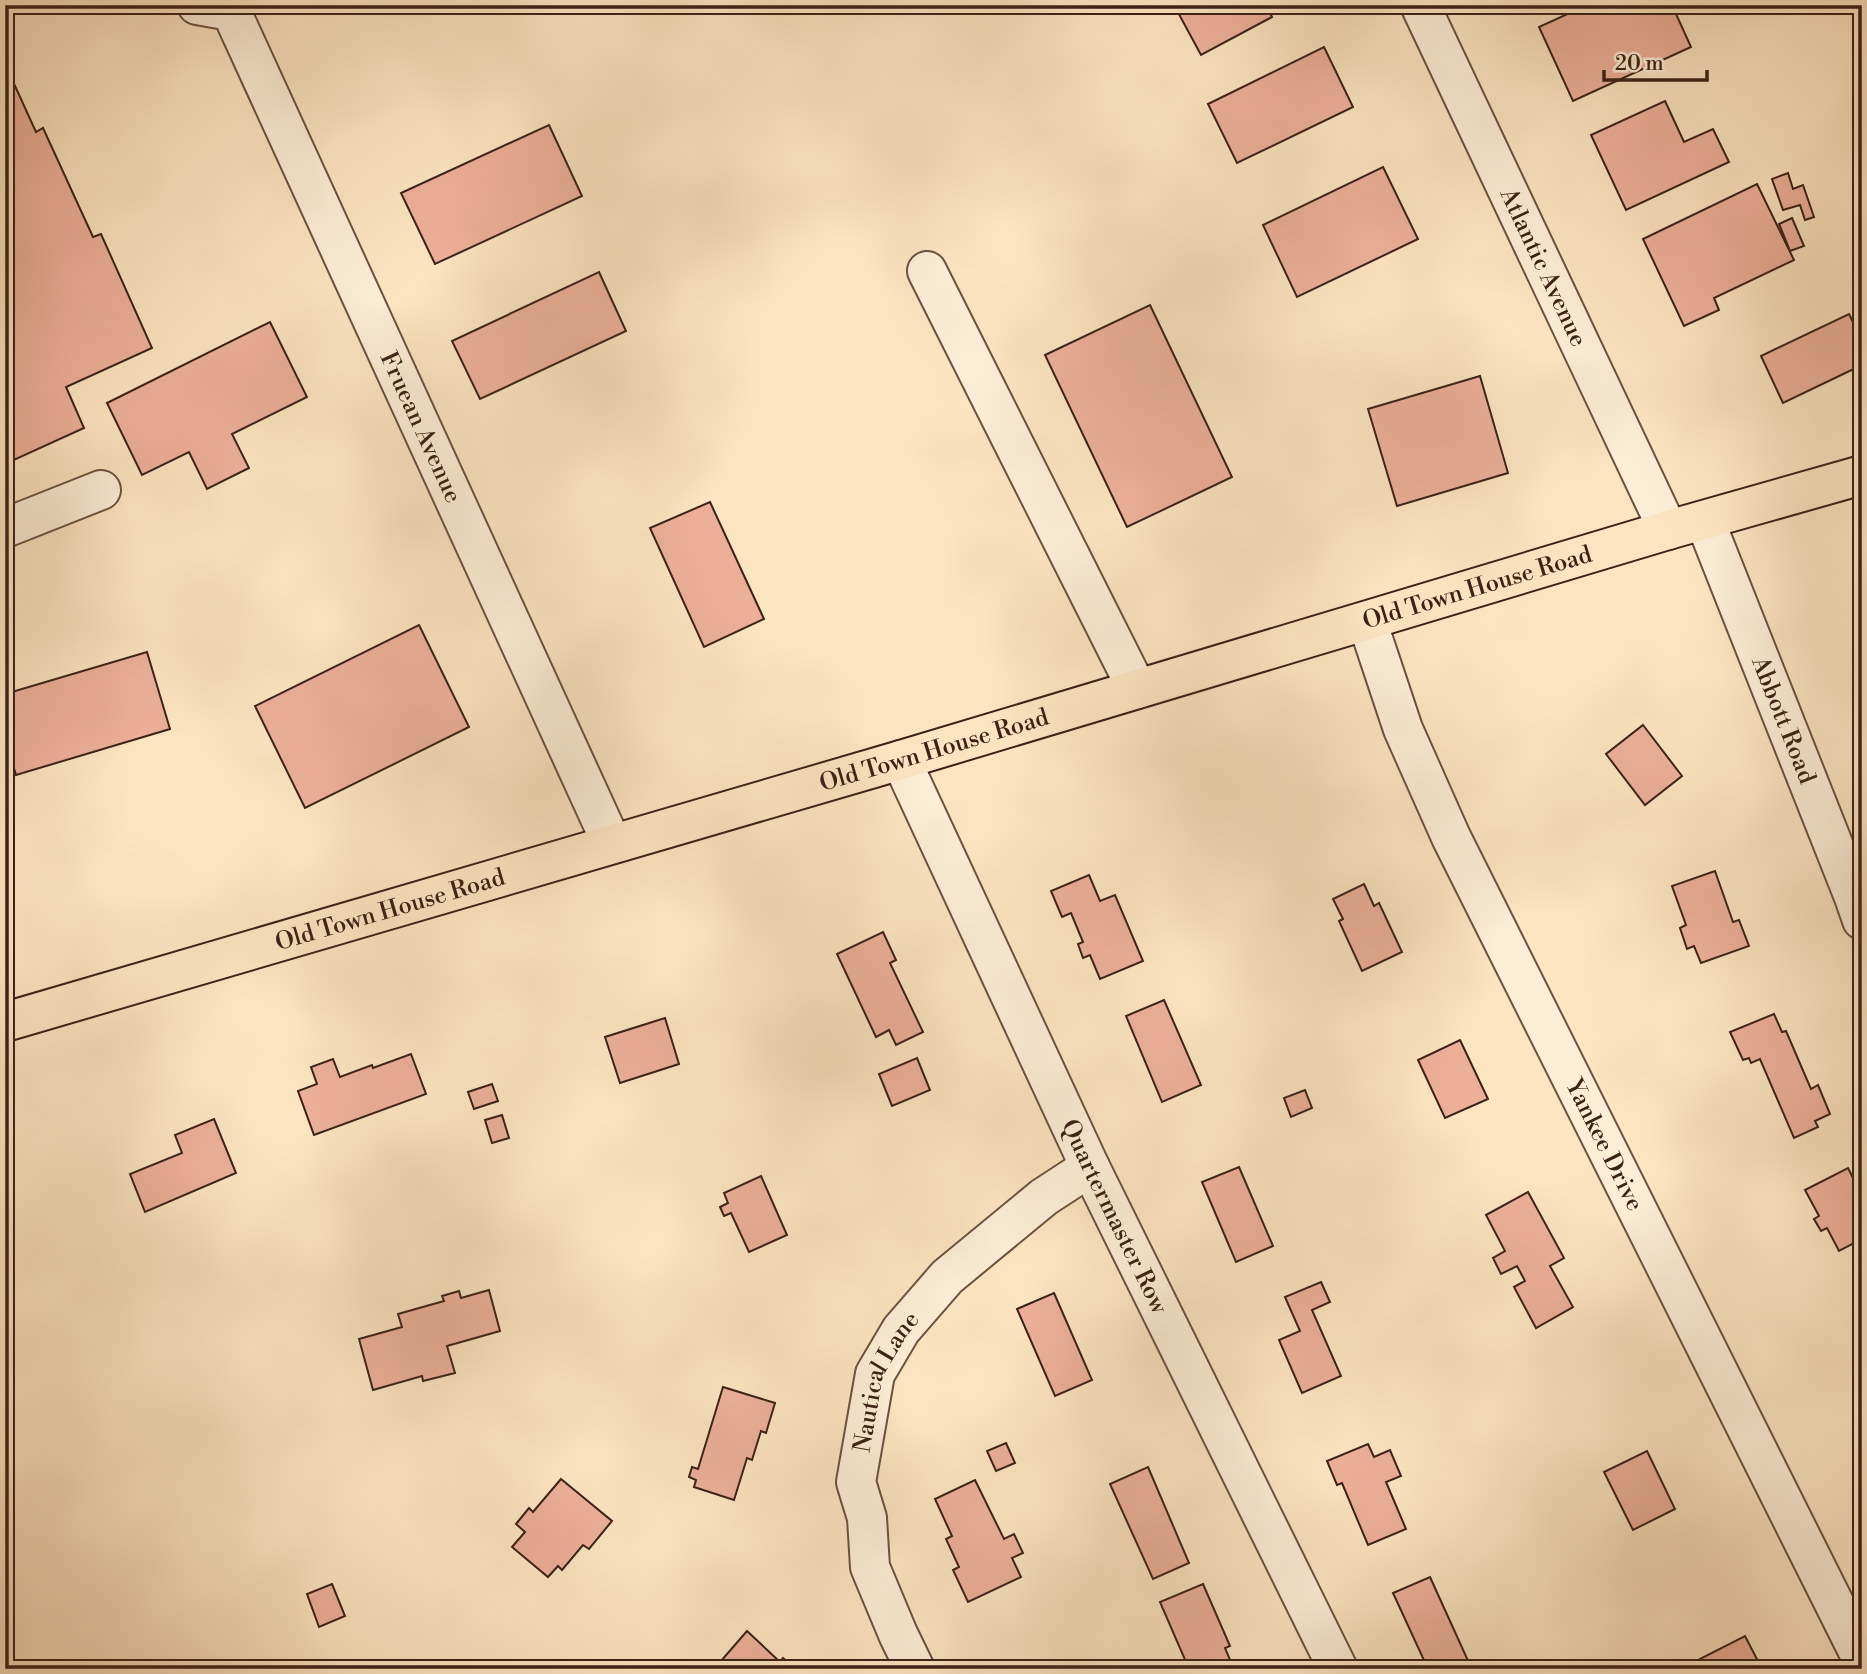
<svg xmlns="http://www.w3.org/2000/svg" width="1867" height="1674" viewBox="0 0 1867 1674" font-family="'Libre Bodoni',serif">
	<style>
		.building { fill: #ecb099; stroke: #3b2216; stroke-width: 2 }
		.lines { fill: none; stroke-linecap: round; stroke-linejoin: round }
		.minor-casing { stroke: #6b5240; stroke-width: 42 }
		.major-casing { stroke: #3b2216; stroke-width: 42 }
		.minor { stroke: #fcedd6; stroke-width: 38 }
		.major { stroke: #fbe4c0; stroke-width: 38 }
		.labels { text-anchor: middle; stroke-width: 5; stroke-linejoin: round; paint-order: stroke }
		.street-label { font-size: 24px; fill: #3b2216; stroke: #fcedd6 }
	</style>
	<rect width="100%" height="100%" fill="#fbe4c0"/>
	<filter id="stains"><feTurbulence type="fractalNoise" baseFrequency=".00286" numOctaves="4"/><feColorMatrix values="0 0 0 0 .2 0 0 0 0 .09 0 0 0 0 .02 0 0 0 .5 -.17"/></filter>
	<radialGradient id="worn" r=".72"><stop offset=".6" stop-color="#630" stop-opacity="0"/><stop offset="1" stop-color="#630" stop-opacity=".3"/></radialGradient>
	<g class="building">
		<path d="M1174 5H1266L1272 17 1201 55Z"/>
		<path d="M1587 5H1672L1691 47 1573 101 1539 27Z"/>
		<path d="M1324 47 1353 107 1237 163 1208 104Z"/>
		<path d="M5 64 36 132 43 128 93 237 101 234 152 348 66 387 84 428 5 464Z"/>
		<path d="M1665 101 1684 142 1713 129 1729 162 1626 210 1591 135Z"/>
		<path d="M549 125 582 196 435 264 401 193Z"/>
		<path d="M1383 167 1418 239 1297 297 1263 225Z"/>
		<path d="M1788 173 1793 189 1803 185 1814 217 1805 220 1800 205 1783 210 1772 179Z"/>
		<path d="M1757 184 1794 260 1714 298 1719 310 1684 326 1643 239Z"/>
		<path d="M1792 218 1804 246 1790 251 1779 224Z"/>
		<path d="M599 272 626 331 480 399 452 341Z"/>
		<path d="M1150 305 1232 477 1127 527 1045 355Z"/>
		<path d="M1849 314 1862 340V365L1783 403 1761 356Z"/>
		<path d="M270 322 307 397 232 434 249 468 207 489 189 452 142 475 107 403Z"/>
		<path d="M1480 376 1508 473 1397 506 1368 409Z"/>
		<path d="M710 502 764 619 704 647 650 528Z"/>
		<path d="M419 625 469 727 305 808 255 706Z"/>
		<path d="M147 652 170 729 16 775 5 738V694Z"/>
		<path d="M1643 725 1682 776 1645 805 1606 754Z"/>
		<path d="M1715 871 1733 922 1739 920 1749 946 1701 963 1694 946 1687 949 1680 928 1686 925 1672 886Z"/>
		<path d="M1089 875 1100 901 1115 895 1143 961 1100 979 1090 955 1083 958 1078 944 1083 942 1071 913 1062 917 1051 891Z"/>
		<path d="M1364 884 1374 906 1379 903 1402 952 1362 971 1339 921 1343 919 1333 899Z"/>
		<path d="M883 932 896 960 890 963 923 1032 896 1045 889 1030 876 1037 837 954Z"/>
		<path d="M1164 1000 1201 1085 1162 1102 1126 1016Z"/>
		<path d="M1774 1014 1782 1032 1786 1031 1811 1089 1818 1085 1830 1114 1815 1121 1818 1127 1794 1138 1760 1059 1751 1063 1749 1058 1743 1060 1730 1032Z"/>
		<path d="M665 1018 679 1064 620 1083 605 1037Z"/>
		<path d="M1460 1040 1488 1099 1445 1118 1418 1060Z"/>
		<path d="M411 1054 426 1094 314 1135 298 1091 317 1084 311 1067 333 1059 340 1077 372 1065 373 1068Z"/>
		<path d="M917 1058 930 1090 892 1106 879 1074Z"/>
		<path d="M492 1084 498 1101 474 1109 468 1092Z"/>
		<path d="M1305 1090 1312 1108 1291 1117 1284 1098Z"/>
		<path d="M502 1115 509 1138 492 1143 485 1120Z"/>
		<path d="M214 1119 236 1173 145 1212 130 1174 182 1153 175 1135Z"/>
		<path d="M1239 1167 1273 1246 1236 1262 1202 1182Z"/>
		<path d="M1848 1168 1862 1196V1239L1839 1251 1827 1228 1821 1231 1814 1219 1819 1216 1805 1190Z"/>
		<path d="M761 1176 787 1235 749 1252 731 1213 724 1216 720 1207 728 1203 724 1193Z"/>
		<path d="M1528 1192 1564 1258 1550 1266 1573 1307 1536 1328 1514 1287 1525 1281 1517 1266 1501 1274 1493 1258 1505 1251 1486 1215Z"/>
		<path d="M1321 1282 1330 1302 1312 1310 1341 1376 1302 1393 1279 1340 1300 1331 1285 1297Z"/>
		<path d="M489 1290 500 1331 447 1346 455 1373 423 1381 422 1376 373 1390 359 1339 402 1327 398 1314 444 1301 442 1296 459 1291 461 1298Z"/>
		<path d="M1054 1293 1092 1380 1055 1396 1017 1309Z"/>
		<path d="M723 1387 775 1403 766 1433 761 1431 752 1460 747 1458 734 1500 694 1487 696 1480 689 1477 692 1467 698 1469Z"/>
		<path d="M1006 1443 1015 1463 996 1471 987 1451Z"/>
		<path d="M1368 1444 1374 1457 1390 1450 1401 1476 1386 1482 1406 1529 1368 1545 1342 1483 1337 1485 1327 1461Z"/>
		<path d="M1647 1451 1675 1509 1633 1530 1604 1472Z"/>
		<path d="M1148 1467 1189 1563 1153 1579 1110 1484Z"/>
		<path d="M561 1479 612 1521 589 1549 583 1545 562 1570 558 1566 548 1577 512 1547 525 1532 516 1524 529 1508 533 1512Z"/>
		<path d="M975 1480 1004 1539 1014 1534 1023 1553 1012 1558 1021 1577 968 1602 953 1570 959 1567 946 1539 952 1536 935 1499Z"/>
		<path d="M1430 1577 1470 1665 1463 1669H1428L1393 1593Z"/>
		<path d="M332 1584 345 1616 319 1627 307 1594Z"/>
		<path d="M1203 1584 1230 1646 1225 1648 1233 1667 1238 1665 1239 1669H1189L1160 1602Z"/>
		<path d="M747 1631 780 1662 783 1658 795 1669H714Z"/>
		<path d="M1745 1636 1762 1669H1689L1691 1668 1690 1664Z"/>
	</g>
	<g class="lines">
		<g class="minor-casing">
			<g id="minor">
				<path id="s1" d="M197 5 231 11 612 844"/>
				<path id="s2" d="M1420 5 1668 530"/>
				<path d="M927 271 1137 689"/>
				<path id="s3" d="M1705 521 1854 897 1862 920"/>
				<path d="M5 528 101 490"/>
				<path id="s4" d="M1367 621 1403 729 1451 837 1862 1659"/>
				<path id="s5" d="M901 760 1090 1167 1338 1669"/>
				<path id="s6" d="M915 1669 898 1634 870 1567 867 1518 856 1482 875 1374 901 1330 947 1277 1044 1197 1090 1167"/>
			</g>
		</g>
		<g class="major-casing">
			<g id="major">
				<path id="s7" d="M5 1022 901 760 1668 530 1862 475"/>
			</g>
		</g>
		<use href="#minor" class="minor"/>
		<use href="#major" class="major"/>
	</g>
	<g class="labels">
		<g class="street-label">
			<text dy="8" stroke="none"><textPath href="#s2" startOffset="290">Atlantic Avenue</textPath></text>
			<text dy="8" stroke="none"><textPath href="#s1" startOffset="492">Fruean Avenue</textPath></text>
			<text dy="8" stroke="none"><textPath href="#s7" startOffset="1535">Old Town House Road</textPath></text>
			<text dy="8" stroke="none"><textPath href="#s3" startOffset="214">Abbott Road</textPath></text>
			<text dy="8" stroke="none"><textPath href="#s7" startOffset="968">Old Town House Road</textPath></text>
			<text dy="8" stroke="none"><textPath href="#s7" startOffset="401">Old Town House Road</textPath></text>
			<text dy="8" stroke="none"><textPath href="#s4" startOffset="576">Yankee Drive</textPath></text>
			<text dy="8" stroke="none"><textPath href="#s5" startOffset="504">Quartermaster Row</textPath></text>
			<text dy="8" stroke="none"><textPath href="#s6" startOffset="304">Nautical Lane</textPath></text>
		</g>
	</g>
	<rect width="1867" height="1674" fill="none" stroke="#fbe4c0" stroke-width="28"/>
	<rect x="7" y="7" width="1853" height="1660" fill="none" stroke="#3b2216" stroke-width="3.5"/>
	<rect x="14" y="14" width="1839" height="1646" fill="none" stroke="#3b2216" stroke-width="2"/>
	<path d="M1604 70v10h103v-10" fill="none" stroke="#3b2216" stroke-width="3.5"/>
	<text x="1615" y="70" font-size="21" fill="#3b2216" stroke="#fcedd6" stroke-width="5" paint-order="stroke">20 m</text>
	<rect width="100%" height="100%" filter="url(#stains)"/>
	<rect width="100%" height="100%" fill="url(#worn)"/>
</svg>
